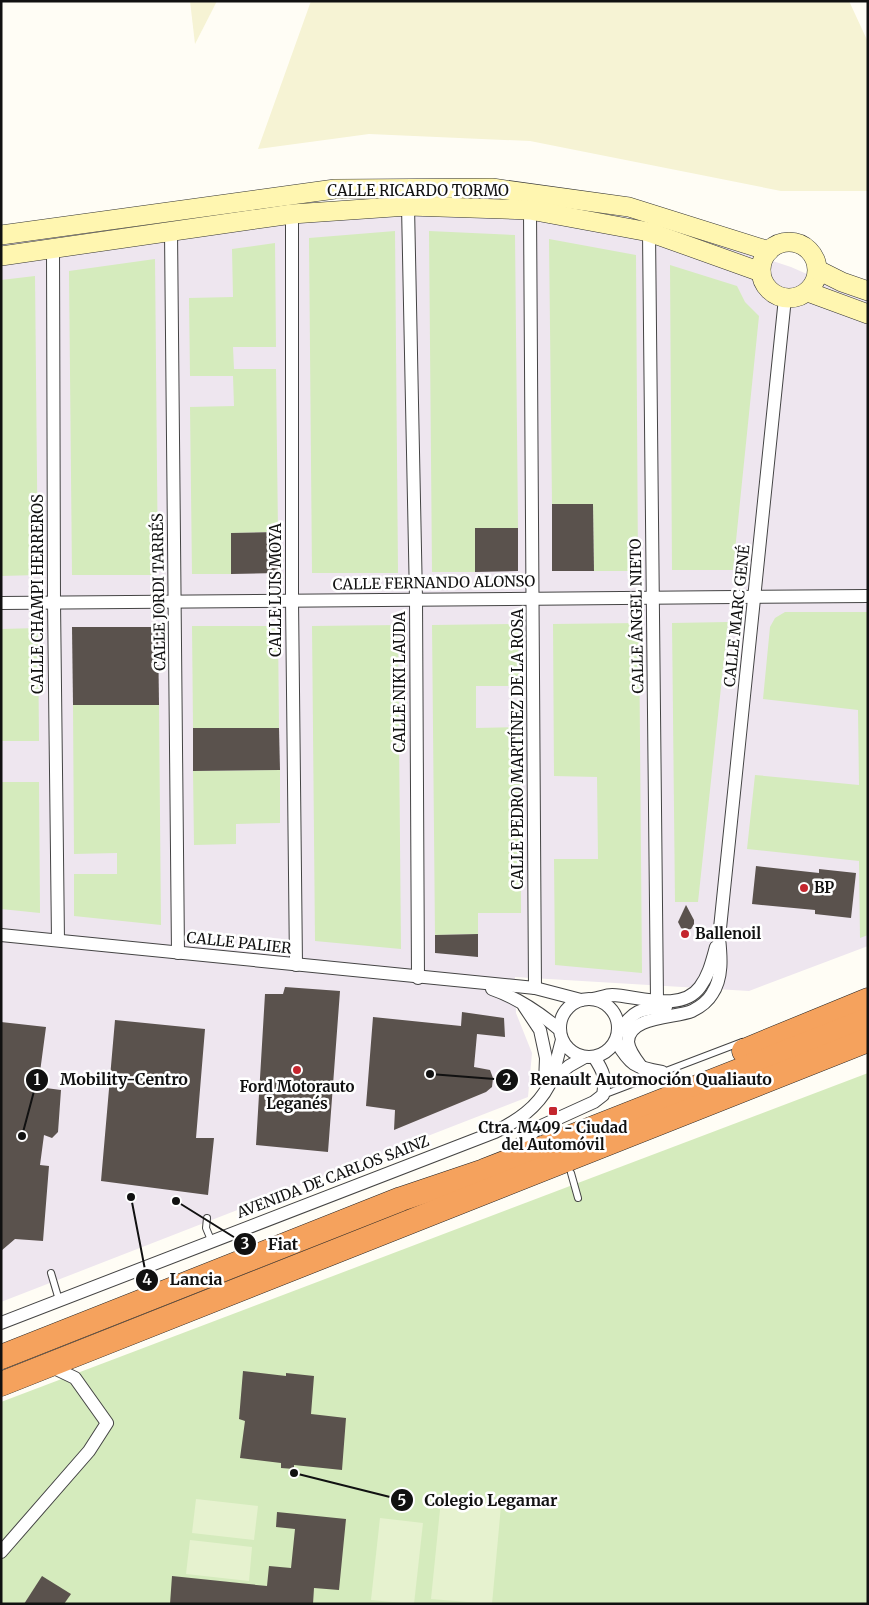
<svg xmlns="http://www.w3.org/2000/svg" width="869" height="1605" viewBox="0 0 869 1605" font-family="Merriweather,serif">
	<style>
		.industrial { fill: #eee6ef }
		.farmland { fill: #f6f3d4 }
		.green { fill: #d5ebbd }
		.pitch { fill: #e6f2cf }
		.building { fill: #5a524d }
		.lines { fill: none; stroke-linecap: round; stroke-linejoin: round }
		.lane-casing { stroke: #444; stroke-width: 8 }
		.street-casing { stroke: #444; stroke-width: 14 }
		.secondary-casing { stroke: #333; stroke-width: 20 }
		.highway-casing { stroke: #222; stroke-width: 25 }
		.lane { stroke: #fff; stroke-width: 6 }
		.street { stroke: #fff; stroke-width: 12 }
		.secondary { stroke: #fff6b0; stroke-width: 19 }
		.highway { stroke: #f5a25d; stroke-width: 24 }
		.poi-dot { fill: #c4262e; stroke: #fff; stroke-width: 2 }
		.labels { text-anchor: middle; stroke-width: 5; stroke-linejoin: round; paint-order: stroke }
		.street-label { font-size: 15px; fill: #111; stroke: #fff }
		.poi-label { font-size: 15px; font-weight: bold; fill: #111; stroke: #fff; text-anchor: start }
		.leader { fill: none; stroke: #111; stroke-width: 2 }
		.callout-dot { fill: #111; stroke: #fff; stroke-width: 2 }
		.mark-label { font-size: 15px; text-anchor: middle; font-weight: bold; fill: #fff }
		.callout-label { font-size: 16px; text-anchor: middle; font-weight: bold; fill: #111; stroke: #fff; stroke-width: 5; stroke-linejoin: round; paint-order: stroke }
	</style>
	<rect width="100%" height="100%" fill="#fffdf5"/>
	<path class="industrial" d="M392 197 530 202 650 221 791 267 868 301V946L749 991 515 977 516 1013 532 1053 528 1097 1 1302V244L169 220Z"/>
	<g class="farmland">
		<path d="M190 1H217L195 44Z"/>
		<path d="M311 1H849L868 42V191H781L530 141 369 134 258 149Z"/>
	</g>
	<g class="green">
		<path d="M395 231 398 573H312L309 238Z"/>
		<path d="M429 231 515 235 518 528 475 529V572H432Z"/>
		<path d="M549 239 636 255 638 571H594L593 504H552Z"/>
		<path d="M275 243 276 347H233L234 369H276L278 532 231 533V574H192L190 407 234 406 233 376H190L189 298 233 297 232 249Z"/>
		<path d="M155 259 158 575H72L69 271Z"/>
		<path d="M670 265 737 286 745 302 759 316 733 570H672Z"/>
		<path d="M35 276 38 575 1 576V280Z"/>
		<path d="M785 612H868V935L860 938 859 861 747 849 755 775 859 785 858 710 763 699 770 627 775 618Z"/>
		<path d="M728 622 698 902H675L672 623Z"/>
		<path d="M639 623 642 973 555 965 554 859H598L597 777 554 776 553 624Z"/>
		<path d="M518 624 519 686H476V728L520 727 521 913H478V934L435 935 432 625Z"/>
		<path d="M398 625 401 949 315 941 312 626Z"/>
		<path d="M192 626H278L279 728H193Z"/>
		<path d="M38 628 39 741H1V629Z"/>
		<path d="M73 705H159L161 925 74 916V874H117V853L74 854Z"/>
		<path d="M280 770V823L236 824V844L194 845 193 771Z"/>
		<path d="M1 782H39L40 913 1 909Z"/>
		<path d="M868 1073V1604H1V1402Z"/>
	</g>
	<g class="pitch">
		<path d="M196 1499 258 1506 254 1540 192 1533Z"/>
		<path d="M441 1500 501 1506 492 1604 431 1599Z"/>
		<path d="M380 1518 423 1523 414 1604 371 1600Z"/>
		<path d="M190 1540 252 1547 249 1581 186 1574Z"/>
	</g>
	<g class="building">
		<path d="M552 504H593L594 571H552Z"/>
		<path d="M475 528H518V571L475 572Z"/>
		<path d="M278 532V573L231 574V533Z"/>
		<path d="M72 627H158L159 705H73Z"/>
		<path d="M193 728H279L280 770 193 771Z"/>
		<path d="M756 866 819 873V869L856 873 851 918 815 914V910L752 904Z"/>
		<path d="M686 905 694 920V924L691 929 685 930 681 928 678 922Z"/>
		<path d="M478 934V957L435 953V935Z"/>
		<path d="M285 987 340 991 328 1152 256 1145 265 994H283Z"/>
		<path d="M462 1012 504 1018 505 1037 477 1034 474 1067 490 1070 493 1078 492 1087 486 1092 394 1130 395 1110 366 1106 373 1017 461 1026Z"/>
		<path d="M115 1020 205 1029 196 1138H214L208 1195 101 1181Z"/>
		<path d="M1 1022 46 1027 38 1087 61 1090 58 1132 52 1138 44 1135 40 1165 49 1166 43 1241 15 1239 1 1251Z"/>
		<path d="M243 1371 286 1376V1373L314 1376 311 1414 346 1418 342 1470 294 1465V1469L281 1468V1463L240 1458 245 1421 239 1419Z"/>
		<path d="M277 1512 346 1519 339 1590 314 1588 313 1604H170L172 1576 267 1586 269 1566 291 1568 295 1529 276 1527Z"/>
		<path d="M42 1576 71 1594 64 1604H24Z"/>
	</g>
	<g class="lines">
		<g class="lane-casing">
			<g id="lane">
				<path d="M603 1095 742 1042"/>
				<path d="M571 1173 578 1198"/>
				<path d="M207 1218 206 1228 211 1240"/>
				<path d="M51 1273 59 1300"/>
			</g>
		</g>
		<g class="street-casing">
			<g id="street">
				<path d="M408 206 416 599 418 978"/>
				<path d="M530 210 535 988"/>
				<path d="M292 214V600L296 965"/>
				<path d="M171 231 178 953"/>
				<path d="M649 232 657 1000"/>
				<path d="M53 248 54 602 58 940"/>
				<path d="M1 603 868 596"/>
				<path d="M1 935 535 988 581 1000"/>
				<path d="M492 989C518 998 540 1013 560 1030"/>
				<path d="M593 999C599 998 606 995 612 995 638 996 681 1013 700 987 709 975 712 961 716 947"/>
				<circle cx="589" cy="1028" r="29"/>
				<path d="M524 1006 540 1030 546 1058 545 1083"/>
				<path d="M618 1032C635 1010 638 1009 666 1007"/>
				<path d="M616 1041C630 1065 634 1067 662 1072"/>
				<path d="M643 1069C638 1062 629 1052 628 1042 628 1016 675 1018 692 1011 700 1007 708 1001 712 994 723 978 721 956 719 938L785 298"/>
				<path d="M549 1083 569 1066 585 1057"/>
				<path d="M519 1145 539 1127 594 1102 603 1095C606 1078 604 1072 594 1057"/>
				<path d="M1 1323 495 1132C517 1121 537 1108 549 1085 555 1071 558 1054 562 1040"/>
				<path d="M1 1552 89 1451 107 1423 75 1378 50 1366"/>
			</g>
		</g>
		<g class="secondary-casing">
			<g id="secondary">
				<path d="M1 235 335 189 492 188 629 207 769 251"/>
				<circle cx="789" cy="270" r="28"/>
				<path d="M1 256 292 214 408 206 530 210 649 232 761 272"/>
				<path d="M818 270 842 282 868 291"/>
				<path d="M808 292 868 314"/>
			</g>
		</g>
		<g class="highway-casing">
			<g id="highway">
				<path d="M744 1051 868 1000"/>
				<path d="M1 1357 401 1199 484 1171 868 1020"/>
				<path d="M1 1384 868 1040"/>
			</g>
		</g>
		<use href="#lane" class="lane"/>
		<use href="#street" class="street"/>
		<use href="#secondary" class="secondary"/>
		<use href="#highway" class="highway"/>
	</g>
	<g class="poi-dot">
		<circle cx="804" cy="888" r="5"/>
		<circle cx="685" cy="934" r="5"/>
		<circle cx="297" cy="1070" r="5"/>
		<rect x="548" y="1106" width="10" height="10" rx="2.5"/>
	</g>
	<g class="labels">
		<g class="street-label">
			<text x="418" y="196">CALLE RICARDO TORMO</text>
			<text transform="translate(434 583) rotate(-1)" y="5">CALLE FERNANDO ALONSO</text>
			<text transform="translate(276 590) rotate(-90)" y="5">CALLE LUIS MOYA</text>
			<text transform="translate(159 592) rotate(-91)" y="5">CALLE JORDI TARRÉS</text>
			<text transform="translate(38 594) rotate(-90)" y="5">CALLE CHAMPI HERREROS</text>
			<text transform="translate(637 616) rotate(-91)" y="5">CALLE ÁNGEL NIETO</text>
			<text transform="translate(737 616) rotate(-84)" y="5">CALLE MARC GENÉ</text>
			<text transform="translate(400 682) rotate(-90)" y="5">CALLE NIKI LAUDA</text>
			<text transform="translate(518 749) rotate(-90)" y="5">CALLE PEDRO MARTÍNEZ DE LA ROSA</text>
			<text transform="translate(239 943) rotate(6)" y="5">CALLE PALIER</text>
			<text transform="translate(333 1177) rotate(-21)" y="5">AVENIDA DE CARLOS SAINZ</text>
		</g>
		<g class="poi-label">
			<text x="814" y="893">BP</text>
			<text x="695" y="939">Ballenoil</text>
			<text x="297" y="1092" text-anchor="middle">Ford Motorauto<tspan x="297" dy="17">Leganés</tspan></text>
			<text x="553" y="1133" text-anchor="middle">Ctra. M409 - Ciudad<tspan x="553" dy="17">del Automóvil</tspan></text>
		</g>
	</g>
	<path class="leader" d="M22 1136L37 1080M430 1074L507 1080M176 1201L245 1244M131 1197L147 1280M294 1473L402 1500"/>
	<g class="callout-dot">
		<circle cx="22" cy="1136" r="5"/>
		<circle cx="430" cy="1074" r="5"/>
		<circle cx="176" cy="1201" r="5"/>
		<circle cx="131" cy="1197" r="5"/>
		<circle cx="294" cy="1473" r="5"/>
		<circle cx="37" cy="1080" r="12"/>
		<circle cx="507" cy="1080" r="12"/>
		<circle cx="245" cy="1244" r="12"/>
		<circle cx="147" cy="1280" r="12"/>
		<circle cx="402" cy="1500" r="12"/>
	</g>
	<g class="mark-label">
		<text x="37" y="1085">1</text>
		<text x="507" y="1085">2</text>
		<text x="245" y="1249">3</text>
		<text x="147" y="1285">4</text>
		<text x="402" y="1506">5</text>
	</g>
	<g class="callout-label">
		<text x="124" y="1085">Mobility-Centro</text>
		<text x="651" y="1085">Renault Automoción Qualiauto</text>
		<text x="283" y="1250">Fiat</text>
		<text x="196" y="1285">Lancia</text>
		<text x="491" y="1506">Colegio Legamar</text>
	</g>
	<rect width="869" height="1605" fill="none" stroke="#111111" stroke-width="5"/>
</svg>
